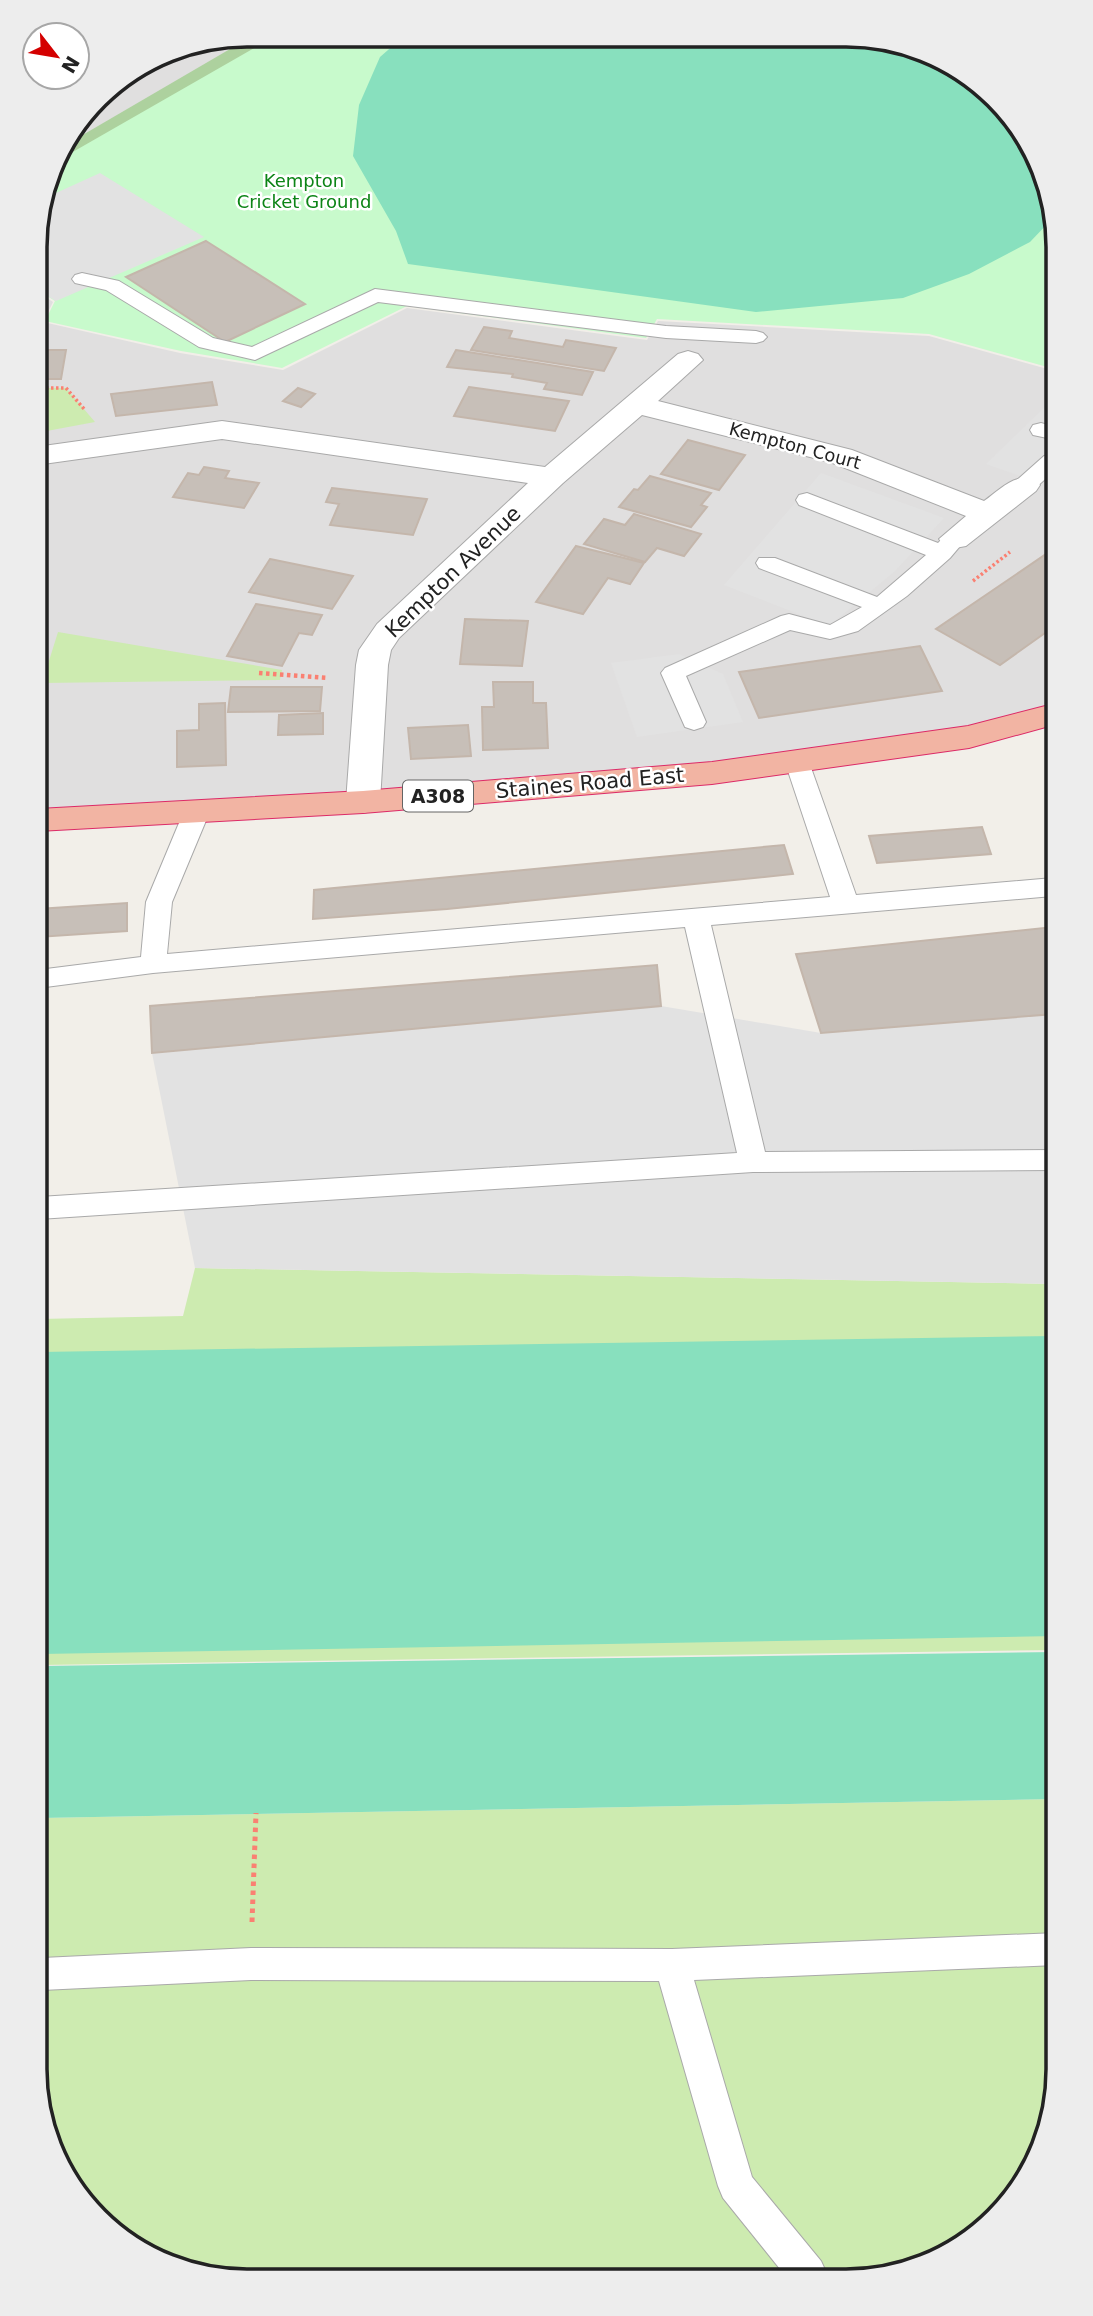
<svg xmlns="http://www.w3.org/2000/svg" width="1093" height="2316" viewBox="0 0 1093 2316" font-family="'DejaVu Sans',sans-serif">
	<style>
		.residential { fill: #e0dfdf }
		.grass { fill: #cdebb0 }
		.forest { fill: #add19e }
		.park { fill: #c8facc }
		.pitch { fill: #88e0be }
		.parking { fill: #e2e2e2 }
		.building { fill: #c7bfb8; stroke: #c4b6ab; stroke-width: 2 }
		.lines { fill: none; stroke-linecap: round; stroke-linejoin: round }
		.service-casing { stroke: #a9a9a9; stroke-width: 2 }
		.minor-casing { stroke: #a9a9a9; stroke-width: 2 }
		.trunk-casing { stroke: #dc2a67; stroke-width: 2 }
		.path-far2 { stroke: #fa8072; stroke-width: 3.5; stroke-dasharray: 2.5 2.5; stroke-linecap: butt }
		.path-far1 { stroke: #fa8072; stroke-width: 4.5; stroke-dasharray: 3.5 3.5; stroke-linecap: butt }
		.path { stroke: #fa8072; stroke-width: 5; stroke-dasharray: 4.5 4.5; stroke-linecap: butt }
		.service { fill: #fff; fill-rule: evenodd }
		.minor { fill: #fff; fill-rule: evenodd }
		.trunk { fill: #f2b4a3; fill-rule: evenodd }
		.labels { text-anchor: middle; stroke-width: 5; stroke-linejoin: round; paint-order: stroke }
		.far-park-label { font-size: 18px; fill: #0c8416; stroke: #fff }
		.far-street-label { font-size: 18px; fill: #222; stroke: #fff }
		.shield { fill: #fff; stroke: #646464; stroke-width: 2 }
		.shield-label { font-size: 19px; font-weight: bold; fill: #222 }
		.street-label { font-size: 21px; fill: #222; stroke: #fff }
		.rim { fill: none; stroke: #222; stroke-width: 3.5 }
	</style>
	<rect width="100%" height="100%" fill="#f2efe9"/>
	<g class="residential">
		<path d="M247 35H274L57 154 107 88 166 51Z"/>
		<path d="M36 291 53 302 43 322 180 353 283 370 407 308 647 340 658 321 929 336 1051 370 1053 714 797 762 197 811 38 820Z"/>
	</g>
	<g class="grass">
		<path d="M36 388H66L95 422 36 433Z"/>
		<path d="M58 632 282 670 280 680 42 683Z"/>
		<path d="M195 1268 1055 1284 1056 1650 41 1665 39 1319 183 1316Z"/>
		<path d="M1056 1799 1058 2083 1042 2150 1014 2198 963 2245 901 2274 206 2277 107 2228 64 2175 42 2124 41 1818Z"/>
	</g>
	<path class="forest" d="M254 35H315L47 189 57 154 62 147Z"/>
	<path class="park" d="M277 35 887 39 986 88 1022 130 1051 192V368L929 334 657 319 646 338 407 306 282 368 181 351 45 321 55 301 36 289 35 233 54 165 71 153Z"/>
	<g class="pitch">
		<path d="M404 36 887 39 986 88 1023 130 1051 192V220L1030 242 969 274 903 298 756 312 408 264 396 231 353 156 359 105 380 57Z"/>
		<path d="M1055 1336 1056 1636 41 1654 40 1352Z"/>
		<path d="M1056 1652V1799L41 1818V1666Z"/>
	</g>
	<g class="parking">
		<path d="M100 173 204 237 56 301 36 289 35 233 45 198Z"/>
		<path d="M1051 401 1052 473 1040 483 986 464Z"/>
		<path d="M821 473 944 518 895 571 829 626 724 585Z"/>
		<path d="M679 654 723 674 743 722 637 737 611 663Z"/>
		<path d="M661 1006 821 1033 1054 1014 1055 1284 195 1268 152 1053Z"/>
	</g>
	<g class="building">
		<path d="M206 241 305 304 225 342 126 277Z"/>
		<path d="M484 327 512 331 509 338 563 347 566 340 616 348 604 371 471 350Z"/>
		<path d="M36 350H66L61 379H36Z"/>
		<path d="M456 350 593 372 582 395 544 389 547 383 512 377 513 374 447 367Z"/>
		<path d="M212 382 217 405 116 416 111 394Z"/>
		<path d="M469 387 569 401 555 431 454 416Z"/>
		<path d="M298 388 315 394 301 407 283 401Z"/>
		<path d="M688 440 745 455 719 490 661 474Z"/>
		<path d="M204 467 229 471 225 478 259 483 244 508 173 497 188 473 199 475Z"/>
		<path d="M650 476 711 493 701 505 707 507 691 527 619 507 634 489 638 490Z"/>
		<path d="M332 488 427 499 413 535 330 525 339 504 326 502Z"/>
		<path d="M634 514 701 534 684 556 657 548 645 562 584 544 604 519 625 525Z"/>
		<path d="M576 546 644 563 630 584 608 578 583 614 536 602Z"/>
		<path d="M1052 550V628L1000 665 936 629Z"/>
		<path d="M270 559 353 576 332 609 249 592Z"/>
		<path d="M256 604 322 615 312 635 299 633 282 666 227 656Z"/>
		<path d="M465 619 528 621 522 666 460 664Z"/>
		<path d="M920 646 942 691 759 718 739 672Z"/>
		<path d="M493 682H533V703H546L548 748 483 750 482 707H494Z"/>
		<path d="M231 687H322L320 711 228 712Z"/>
		<path d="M225 703 226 765 177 767V731L199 730V704Z"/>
		<path d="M323 713V734L278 735 279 715Z"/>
		<path d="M468 725 471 756 411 759 408 728Z"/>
		<path d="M982 827 991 854 877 863 869 836Z"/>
		<path d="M784 845 793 874 447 909 313 919 314 890Z"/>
		<path d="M127 903V931L38 937V909Z"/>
		<path d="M1053 927 1054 1014 821 1033 796 954Z"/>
		<path d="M657 965 661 1006 152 1053 150 1006Z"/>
	</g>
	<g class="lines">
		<g class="service-casing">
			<g id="service">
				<path d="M82 273 119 281 213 338 252 347 375 289 666 326 756 331 763 333 767 337 763 341 756 343 666 338 378 302 255 360 199 347 106 290 75 283 72 279 75 275Z"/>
				<path d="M1041 423 1052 426V439L1033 435 1030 430 1033 425Z"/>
				<path d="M1052 454V473L1033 490H1017L1014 485 1017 480 1044 456Z"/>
				<path d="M807 493 938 543C946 535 951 531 963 534L966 539 950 558 907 596 858 631 830 639 790 630 686 676 706 722 703 727 694 730 685 727 661 673 665 668 781 616 789 614 830 625 862 607 759 568 756 563 759 558H775L877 597 926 555 799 505 796 500 799 495Z"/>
				<path d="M797 754 806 756 809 762 856 895 1053 878V896L711 925 765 1152 1054 1150V1170L753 1172 39 1219V1197L737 1153 685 927 153 973 38 988V970L141 957 146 902 184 811 188 805 197 803 206 805 210 811 172 902 167 954 830 897 785 762 788 756Z"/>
				<path d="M1057 1933V1965L694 1980 752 2177 821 2261 827 2274H784L723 2198 718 2186 659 1981 251 1980 42 1990V1958L251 1948 672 1949Z"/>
			</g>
		</g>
		<g class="minor-casing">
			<path id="minor" d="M688 351 698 354 703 360 658 401 852 450 984 501C1001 489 1014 473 1036 479L1040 485 1036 491 966 546 955 548 944 546 939 539 966 516 830 462 642 415 563 483 399 638 391 650 388 665 380 802 375 810 363 813 351 810 346 802 356 665 359 650 377 624 528 483 222 439 36 465V447L222 421 545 467 678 354Z"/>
		</g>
		<g class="trunk-casing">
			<path id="trunk" d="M1053 704V725L969 748 712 784 363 813 38 831V809L363 791 712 762 968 726Z"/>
		</g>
		<g class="path-far2">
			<path d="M36 388H66L85 410"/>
			<path d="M973 581 1010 552"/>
		</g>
		<path class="path-far1" d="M259 673 328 678"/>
		<path class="path" d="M252 1922 256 1813"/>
		<use href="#service" class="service"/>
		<use href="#minor" class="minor"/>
		<use href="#trunk" class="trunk"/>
	</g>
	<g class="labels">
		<g class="far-park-label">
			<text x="304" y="187">Kempton<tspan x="304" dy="21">Cricket Ground</tspan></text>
		</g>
		<g class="far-street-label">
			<text transform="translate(795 446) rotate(15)" y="6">Kempton Court</text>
		</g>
		<rect class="shield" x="403" y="780.5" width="70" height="31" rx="5"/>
		<g class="shield-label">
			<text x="438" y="803">A308</text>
		</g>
		<g class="street-label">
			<text transform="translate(453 572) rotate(-44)" y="7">Kempton Avenue</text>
			<text transform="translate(590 783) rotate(-5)" y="7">Staines Road East</text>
		</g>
	</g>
	<path d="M0 0H1093V2316H0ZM247 47H846A200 200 0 0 1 1046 247V2069A200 200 0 0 1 846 2269H247A200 200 0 0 1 47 2069V247A200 200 0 0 1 247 47Z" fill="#ededed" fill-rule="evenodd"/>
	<path class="rim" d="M247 47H846A200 200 0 0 1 1046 247V2069A200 200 0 0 1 846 2269H247A200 200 0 0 1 47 2069V247A200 200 0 0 1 247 47Z"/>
	<g transform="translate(56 56) rotate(121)"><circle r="33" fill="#ffffff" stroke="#a7a7a7" stroke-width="2"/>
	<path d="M0-5L12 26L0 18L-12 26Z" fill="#d40000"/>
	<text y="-10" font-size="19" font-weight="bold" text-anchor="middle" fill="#222222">N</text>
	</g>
</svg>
